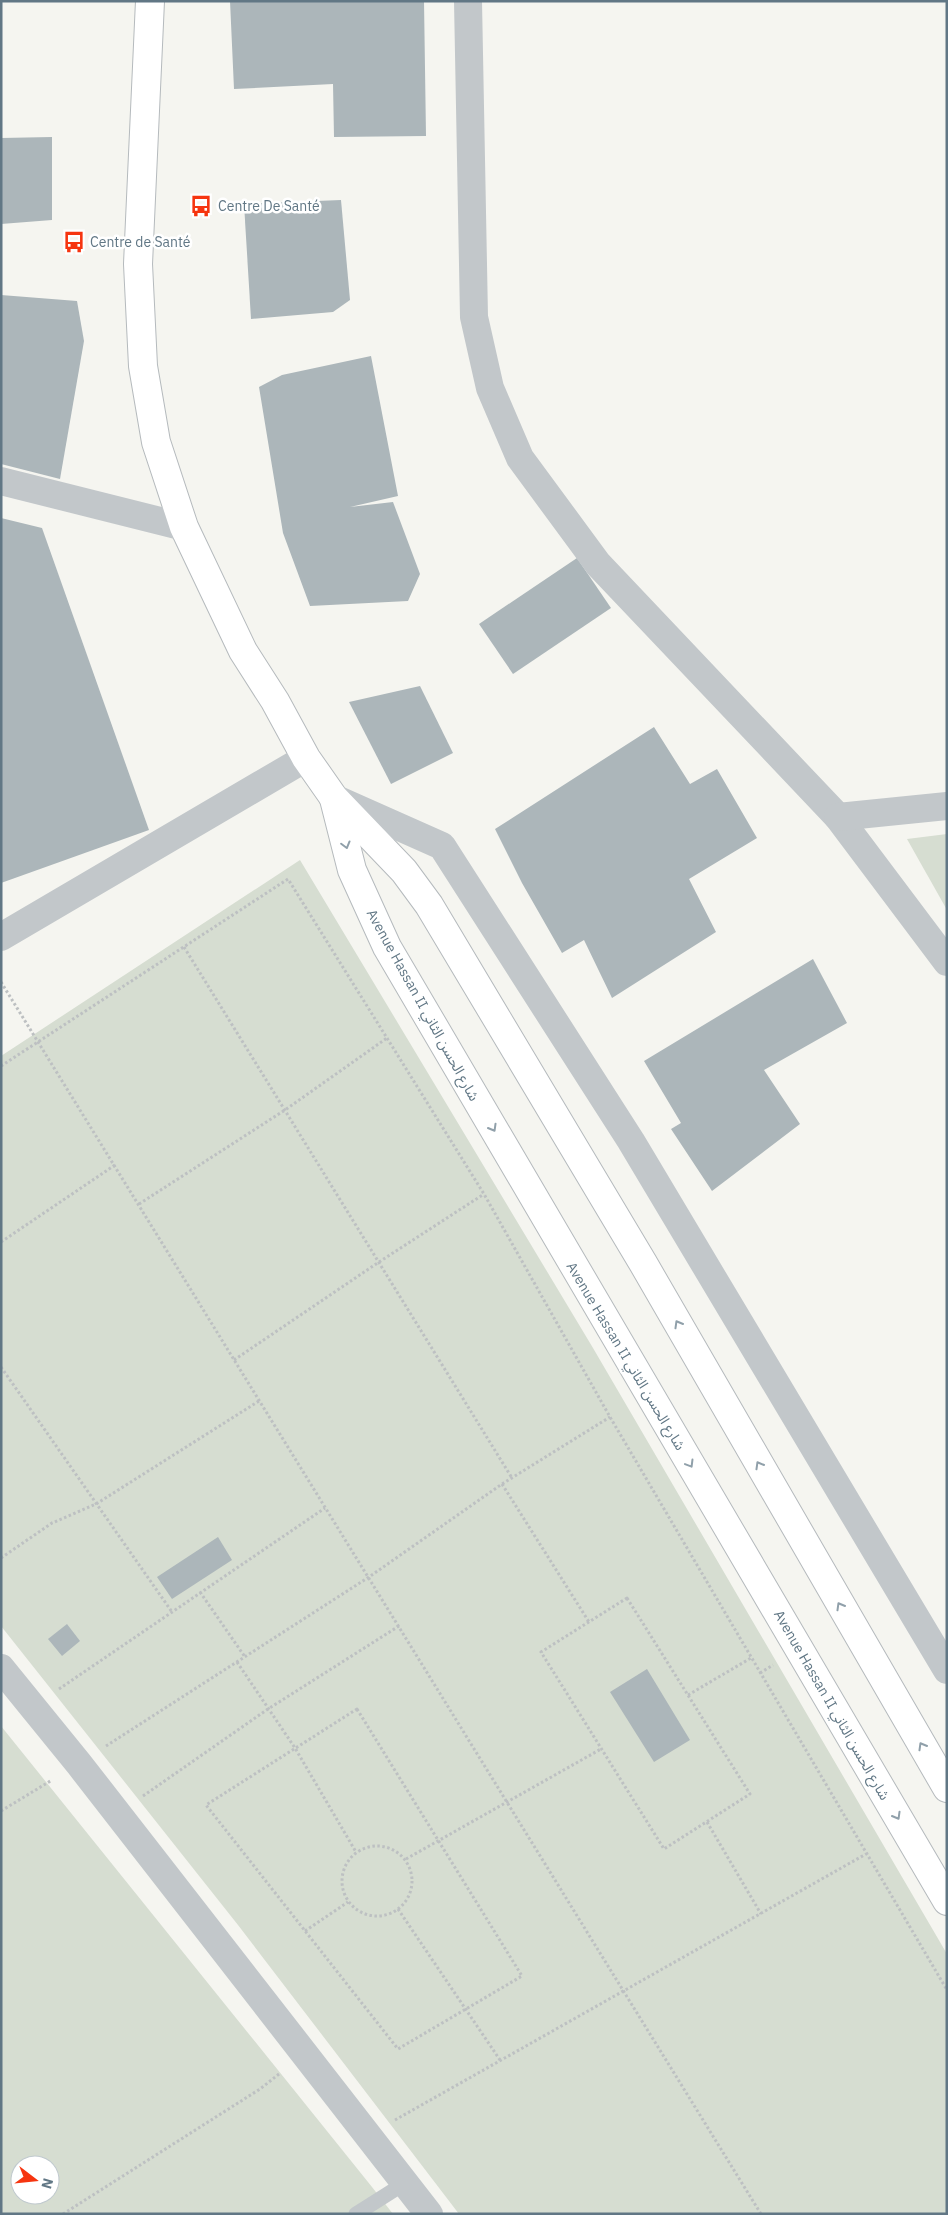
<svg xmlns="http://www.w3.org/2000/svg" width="948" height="2215" viewBox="0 0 948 2215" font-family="'IBM Plex Sans','Noto Sans Arabic',sans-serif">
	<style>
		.green { fill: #d6ddd1; fill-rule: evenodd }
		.building { fill: #acb6ba }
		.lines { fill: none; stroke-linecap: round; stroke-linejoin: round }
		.primary-casing { stroke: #b5babd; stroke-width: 30 }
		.path { stroke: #bdc0c2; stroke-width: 3; stroke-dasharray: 2.5 2.5; stroke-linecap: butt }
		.lane { stroke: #c2c7ca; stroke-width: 15 }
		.street { stroke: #c2c7ca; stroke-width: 28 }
		.primary { stroke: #fff; stroke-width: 28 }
		.oneway { stroke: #90a0aa }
		.labels { text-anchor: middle; stroke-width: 5; stroke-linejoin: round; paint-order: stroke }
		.poi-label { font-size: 14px; fill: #617785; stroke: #fff; text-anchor: start }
		.street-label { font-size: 14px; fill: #617785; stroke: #fff }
	</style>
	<rect width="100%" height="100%" fill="#f5f5f0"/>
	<g class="green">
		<path d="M947 834V910L907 839Z"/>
		<path d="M300 860 593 1348 947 1954V2214H459L238 1925 1 1626V1056Z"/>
		<path d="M1 1726 372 2187 393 2214H1ZM20 2165H50V2195H20Z"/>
	</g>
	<g class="building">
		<path d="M230 1H424L426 136 334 137 333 84 234 89Z"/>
		<path d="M52 137V220L1 224V138Z"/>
		<path d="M341 200 350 300 333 312 251 319 244 204Z"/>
		<path d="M1 295 77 301 84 341 60 479 1 464Z"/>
		<path d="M371 356 398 496 350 507 393 502 420 574 408 601 310 606 283 533 259 387 282 375Z"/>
		<path d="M1 518 42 528 149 830 1 883Z"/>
		<path d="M577 558 611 608 513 674 479 624Z"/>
		<path d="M420 686 453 753 391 784 349 702Z"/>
		<path d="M654 727 690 784 717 769 757 838 689 879 716 932 612 998 584 940 562 953 522 883 495 829Z"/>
		<path d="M813 959 847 1023 764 1070 800 1124 712 1191 671 1129 681 1123 644 1061Z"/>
		<path d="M218 1537 232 1560 172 1599 157 1577Z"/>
		<path d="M67 1624 80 1641 62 1656 48 1639Z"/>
		<path d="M647 1669 690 1740 654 1762 610 1692Z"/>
	</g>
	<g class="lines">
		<g class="primary-casing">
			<g id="primary">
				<path d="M150 1 138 264 143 366 156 442 184 527 243 651 275 701 306 758 334 798 404 871 429 905 643 1263 947 1788"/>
				<path d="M334 799 352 870 387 947 947 1901"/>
			</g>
		</g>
		<g class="path">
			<path d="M184 947 512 1478"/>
			<path d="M1 982 761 2214"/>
			<path d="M1 1066 288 879 484 1194 610 1417 947 1990"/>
			<path d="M139 1204 285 1110 387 1038"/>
			<path d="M1 1242 115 1165"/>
			<path d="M234 1360 379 1262 484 1194"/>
			<path d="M1 1367 172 1612"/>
			<path d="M502 1484 589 1622"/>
			<path d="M1 1558 52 1523 96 1504 259 1401"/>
			<path d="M200 1592 245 1657"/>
			<path d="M627 1598 750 1794 664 1849 541 1652Z"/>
			<path d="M237 1662 295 1748 356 1852"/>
			<path d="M760 1673 773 1665"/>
			<path d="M59 1689 325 1508"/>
			<path d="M688 1695 751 1658"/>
			<path d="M357 1709 522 1976 398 2049 206 1805Z"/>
			<path d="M106 1746 369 1577 502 1484 610 1417"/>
			<path d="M143 1796 268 1709 399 1626"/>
			<path d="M1 1811 52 1780"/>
			<path d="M707 1822 761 1914"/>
			<circle cx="377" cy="1881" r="35"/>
			<path d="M406 1859 601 1749"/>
			<path d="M398 1909 500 2060"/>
			<path d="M305 1931 348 1902"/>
			<path d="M395 2120 866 1854"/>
			<path d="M63 2214 260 2089 279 2074"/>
		</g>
		<path class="lane" d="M356 2214 405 2183"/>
		<g class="street">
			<path d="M468 1 474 317 490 388 520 458 598 564 838 817 947 962"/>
			<path d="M1 481 184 527"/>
			<path d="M334 798 442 846 631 1141 947 1670"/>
			<path d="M838 817 947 806"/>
			<path d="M1 937 306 758"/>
			<path d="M1 1668 79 1764 429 2214"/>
		</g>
		<use href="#primary" class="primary"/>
	</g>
	<defs><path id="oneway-chevron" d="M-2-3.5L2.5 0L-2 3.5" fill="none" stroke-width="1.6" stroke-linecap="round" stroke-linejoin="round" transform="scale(1.25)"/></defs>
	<g class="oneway">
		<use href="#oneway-chevron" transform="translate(346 845) rotate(75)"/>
		<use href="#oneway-chevron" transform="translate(493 1128) rotate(60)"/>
		<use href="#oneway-chevron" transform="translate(678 1324) rotate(-120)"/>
		<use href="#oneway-chevron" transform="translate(690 1464) rotate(59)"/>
		<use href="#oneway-chevron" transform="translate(759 1465) rotate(-120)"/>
		<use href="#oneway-chevron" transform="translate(840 1606) rotate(-120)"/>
		<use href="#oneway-chevron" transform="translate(922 1746) rotate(-120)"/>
		<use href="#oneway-chevron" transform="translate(897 1816) rotate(60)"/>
	</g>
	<defs>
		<g id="bus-bare" transform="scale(1.725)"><path d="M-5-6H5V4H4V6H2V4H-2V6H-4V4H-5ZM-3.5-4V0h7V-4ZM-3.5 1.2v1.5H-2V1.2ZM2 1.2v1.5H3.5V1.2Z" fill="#f63510" stroke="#fff" stroke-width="2.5" paint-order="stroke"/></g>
	</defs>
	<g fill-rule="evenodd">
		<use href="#bus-bare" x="201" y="206"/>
		<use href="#bus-bare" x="74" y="242"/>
	</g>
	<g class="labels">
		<g class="poi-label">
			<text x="218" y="211">Centre De Santé</text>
			<text x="90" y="247">Centre de Santé</text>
		</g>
		<g class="street-label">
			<text transform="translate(423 1005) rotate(61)" y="5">Avenue Hassan II شارع الحسن الثاني</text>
			<text transform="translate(626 1356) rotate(59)" y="5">Avenue Hassan II شارع الحسن الثاني</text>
			<text transform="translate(832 1705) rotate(60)" y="5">Avenue Hassan II شارع الحسن الثاني</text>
		</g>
	</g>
	<rect width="948" height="2215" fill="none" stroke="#617785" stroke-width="5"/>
	<g transform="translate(35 2180) rotate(106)"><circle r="24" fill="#ffffff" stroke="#c0c9ce"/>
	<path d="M0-4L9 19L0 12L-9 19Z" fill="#f63510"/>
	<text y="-8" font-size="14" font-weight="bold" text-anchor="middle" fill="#617785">N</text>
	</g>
</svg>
